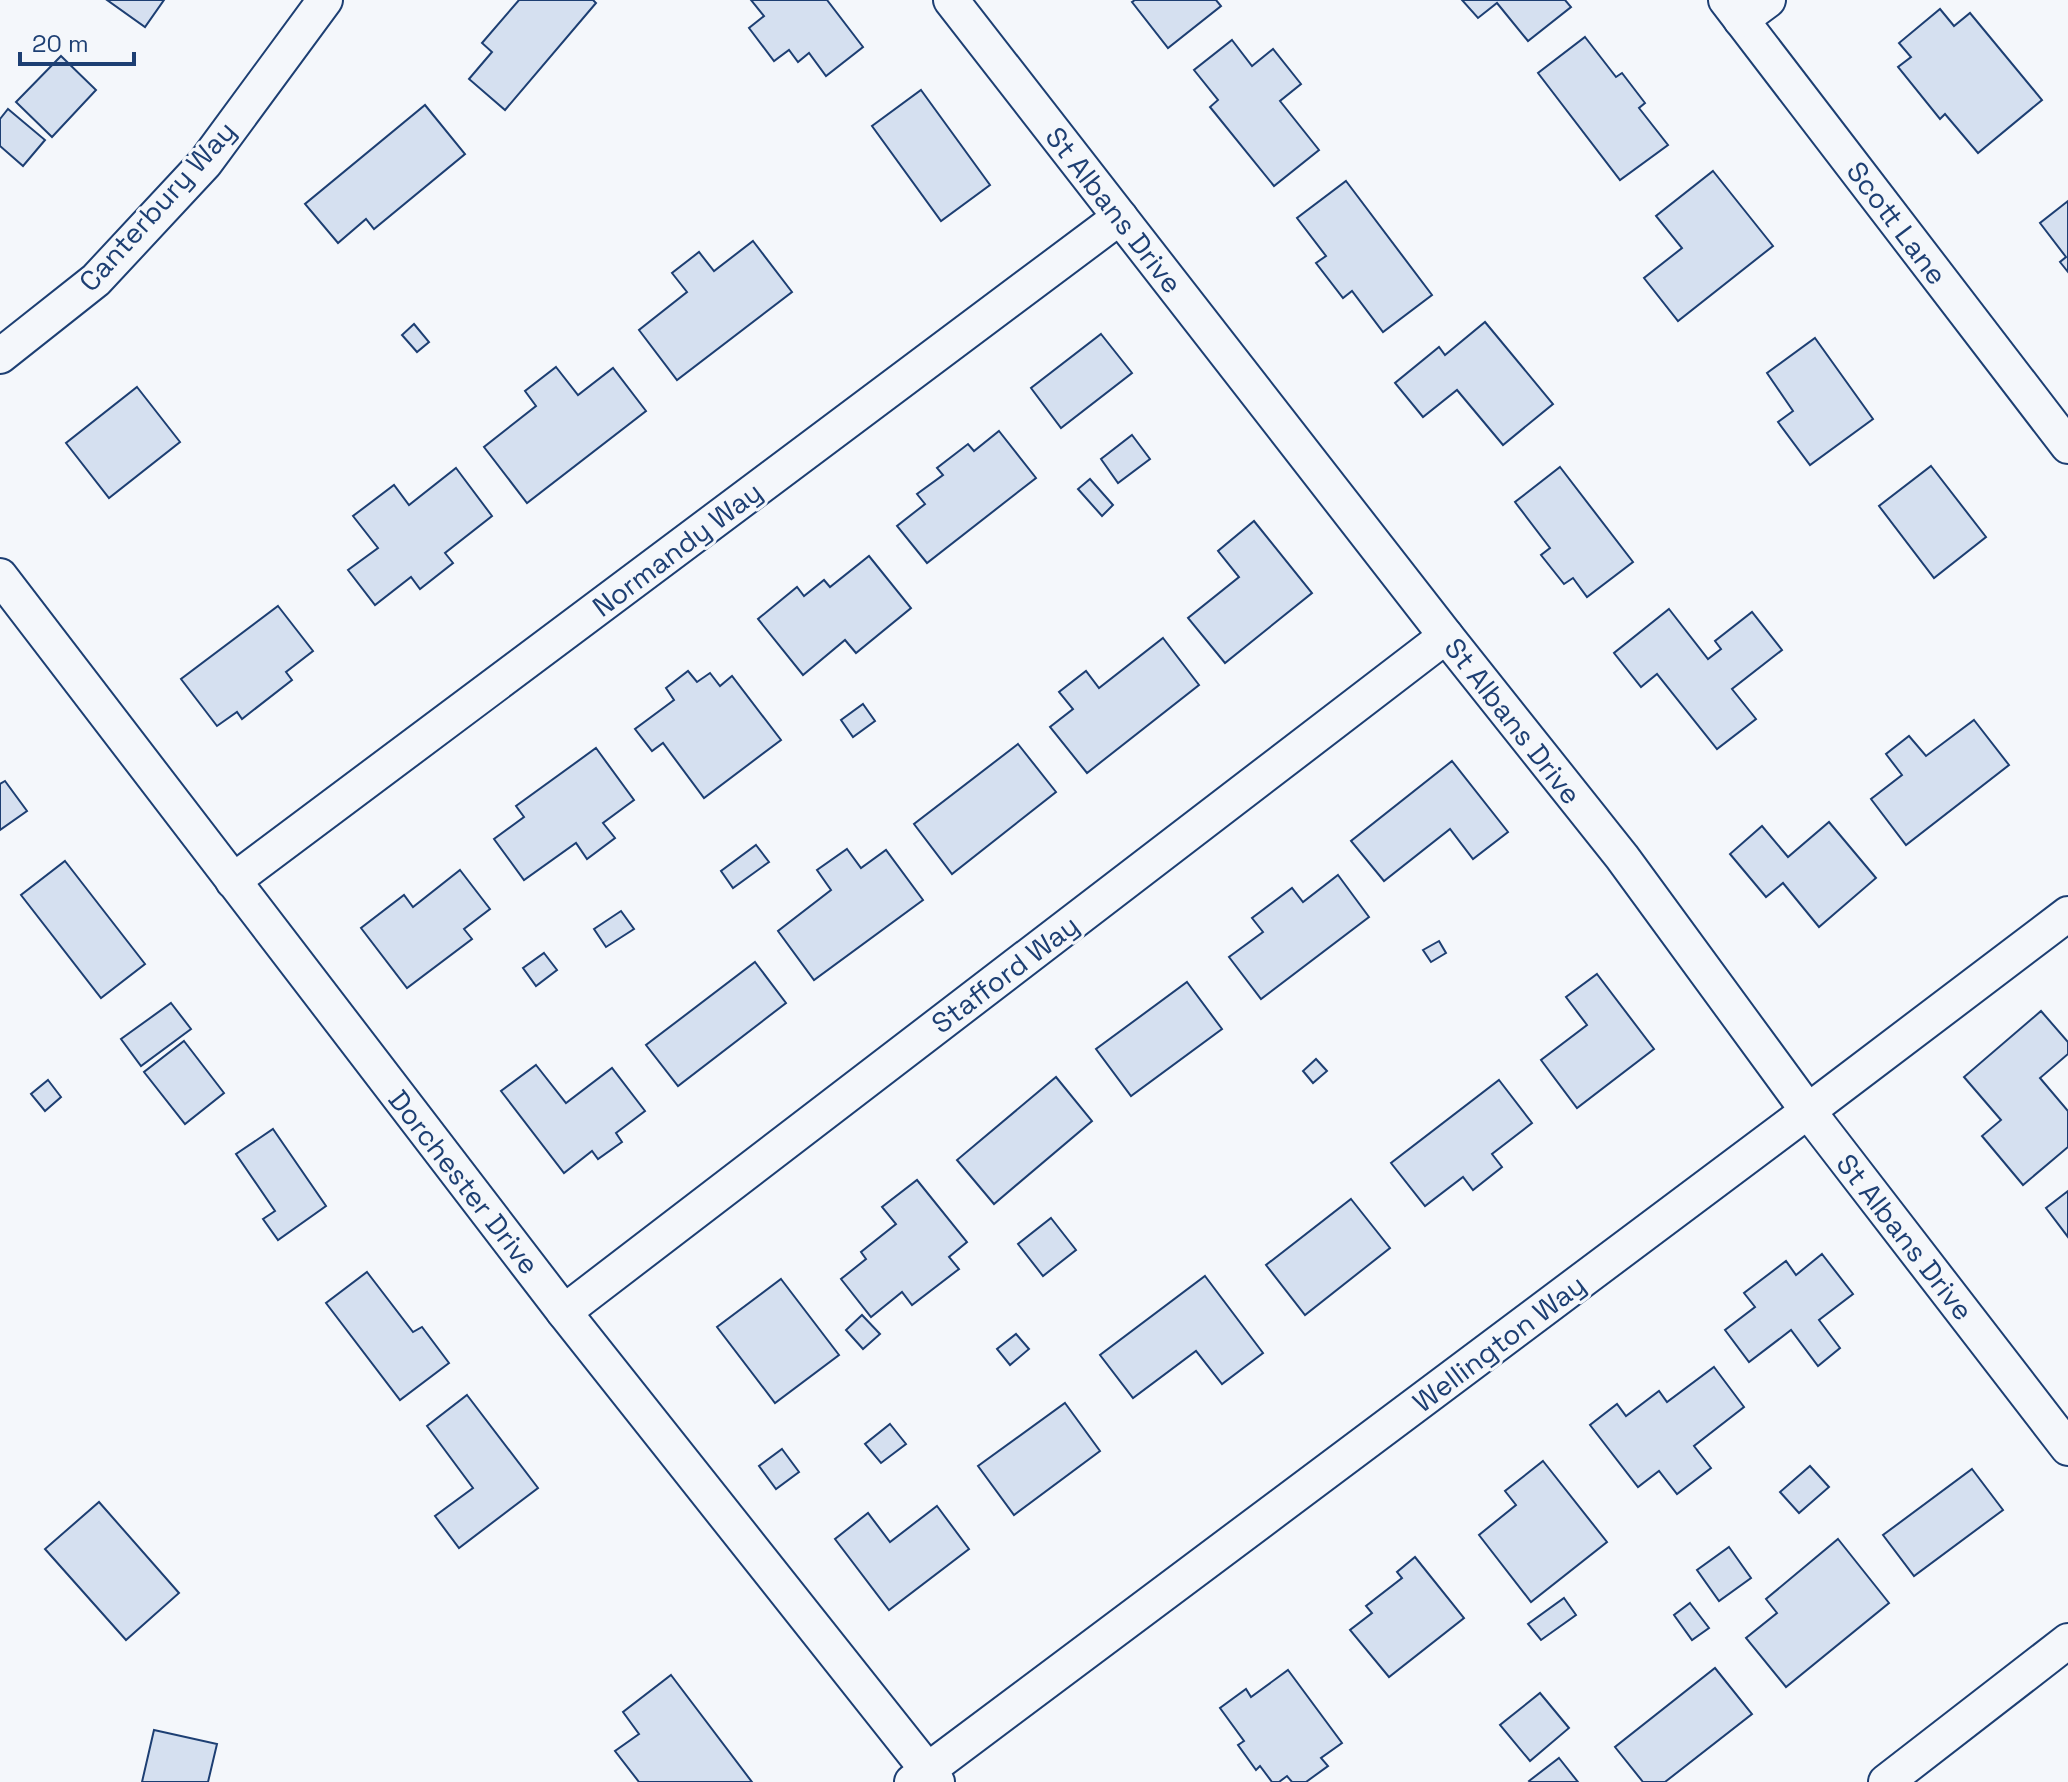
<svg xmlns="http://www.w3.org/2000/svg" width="2068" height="1782" viewBox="0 0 2068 1782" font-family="'Space Grotesk',sans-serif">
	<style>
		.building { fill: #d5e0f0; stroke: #1d3f73; stroke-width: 2 }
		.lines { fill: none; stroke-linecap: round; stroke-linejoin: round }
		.minor-casing { stroke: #1d3f73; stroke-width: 38 }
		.minor { stroke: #f4f7fb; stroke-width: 34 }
		.labels { text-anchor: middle; stroke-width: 6; stroke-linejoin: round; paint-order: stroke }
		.street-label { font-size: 28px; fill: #1d3f73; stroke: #f4f7fb }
	</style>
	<rect width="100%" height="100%" fill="#f4f7fb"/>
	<g class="building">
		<path d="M107 0H164L145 27Z"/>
		<path d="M519 0H593L596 3 505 110 469 79 492 52 482 43Z"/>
		<path d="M751 0H827L863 47 826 76 809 53 798 62 789 50 774 61 749 28 764 16Z"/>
		<path d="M1135 0H1216L1221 6 1168 48 1132 2Z"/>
		<path d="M1462 0H1565L1571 7 1528 41 1497 3 1478 18Z"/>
		<path d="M1940 9 1954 26 1970 13 2042 100 1978 153 1945 114 1940 119 1898 67 1911 57 1899 43Z"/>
		<path d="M1585 37 1616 77 1622 73 1645 103 1639 108 1668 145 1620 180 1538 73Z"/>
		<path d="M1232 40 1252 66 1273 49 1301 84 1280 101 1319 150 1274 186 1210 107 1218 100 1194 70Z"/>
		<path d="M61 56 96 90 52 137 16 102Z"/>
		<path d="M921 90 990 185 941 221 872 126Z"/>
		<path d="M425 105 465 154 374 229 366 219 338 243 305 204Z"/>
		<path d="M8 109 45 140 23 166 0 146V119Z"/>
		<path d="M1713 171 1773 246 1678 321 1644 278 1682 248 1656 216Z"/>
		<path d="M1346 181 1432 295 1383 332 1352 291 1343 298 1316 263 1326 256 1297 218Z"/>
		<path d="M2068 201V272L2060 262 2066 257 2040 223Z"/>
		<path d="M753 241 792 292 677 380 639 330 687 292 672 273 699 252 714 271Z"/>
		<path d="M1485 322 1553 404 1503 445 1457 390 1423 417 1395 383 1439 347 1445 355Z"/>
		<path d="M414 324 429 342 417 352 402 335Z"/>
		<path d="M1101 334 1132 373 1061 428 1031 388Z"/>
		<path d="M1815 338 1873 419 1810 465 1778 422 1793 411 1767 373Z"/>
		<path d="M556 367 578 395 613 368 646 411 527 503 484 447 536 406 525 391Z"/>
		<path d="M137 387 180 442 109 498 66 443Z"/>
		<path d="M999 431 1036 478 927 563 897 526 925 504 917 494 943 475 937 468 968 444 974 451Z"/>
		<path d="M1132 435 1150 459 1118 483 1101 459Z"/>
		<path d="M1931 466 1986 537 1934 578 1879 506Z"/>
		<path d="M1560 467 1633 562 1587 597 1573 578 1564 584 1541 555 1550 548 1515 502Z"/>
		<path d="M456 468 492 516 445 553 453 563 420 589 411 577 375 605 348 570 378 548 353 516 394 485 409 505Z"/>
		<path d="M1090 479 1113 505 1102 516 1078 489Z"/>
		<path d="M1254 521 1312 593 1225 663 1188 618 1239 577 1218 551Z"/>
		<path d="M869 556 911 608 856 653 845 640 803 675 758 619 797 587 804 596 824 580 830 587Z"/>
		<path d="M278 606 313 651 286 672 292 680 242 719 237 712 217 726 181 679Z"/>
		<path d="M1669 609 1708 659 1721 649 1715 641 1752 612 1782 650 1732 689 1756 719 1717 749 1657 674 1641 687 1614 653Z"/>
		<path d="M1163 638 1199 685 1087 773 1050 727 1073 709 1059 692 1086 671 1099 688Z"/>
		<path d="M688 671 697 682 710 673 720 686 732 676 781 740 704 798 663 743 652 751 635 729 674 700 666 688Z"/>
		<path d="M863 704 875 721 853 737 841 720Z"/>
		<path d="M1974 720 2009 765 1906 845 1871 799 1902 775 1886 754 1909 736 1926 756Z"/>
		<path d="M1018 744 1056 792 952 874 914 824Z"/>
		<path d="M596 748 634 800 603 823 615 838 587 859 576 843 524 880 494 839 524 817 516 806Z"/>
		<path d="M1452 761 1508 832 1473 859 1450 829 1384 881 1351 841Z"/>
		<path d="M5 781 27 811 0 830V784Z"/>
		<path d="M1829 822 1876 878 1819 927 1783 883 1766 897 1730 854 1762 826 1788 857Z"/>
		<path d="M756 845 769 862 733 888 721 871Z"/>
		<path d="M847 849 861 868 886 850 923 900 814 980 778 931 831 890 817 870Z"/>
		<path d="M65 861 145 964 101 998 21 895Z"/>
		<path d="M460 870 490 909 464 929 472 939 407 988 361 928 404 895 413 907Z"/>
		<path d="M1338 875 1369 917 1261 999 1229 957 1263 932 1252 918 1292 888 1303 902Z"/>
		<path d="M621 911 634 929 606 947 594 929Z"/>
		<path d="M1439 941 1446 953 1431 962 1423 950Z"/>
		<path d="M544 953 557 970 536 986 523 968Z"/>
		<path d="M755 962 786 1003 678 1086 646 1045Z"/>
		<path d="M1597 974 1654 1049 1577 1108 1541 1060 1587 1025 1566 997Z"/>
		<path d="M1187 982 1222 1029 1131 1096 1096 1049Z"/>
		<path d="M171 1003 191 1029 141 1066 121 1039Z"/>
		<path d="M2041 1011 2068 1042V1054L2040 1078 2068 1111V1147L2023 1185 1982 1136 2001 1120 1964 1077Z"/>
		<path d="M184 1041 224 1093 185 1124 144 1072Z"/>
		<path d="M1316 1059 1327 1071 1313 1083 1303 1071Z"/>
		<path d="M536 1065 566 1103 612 1068 645 1111 616 1133 622 1142 598 1159 592 1151 564 1173 501 1091Z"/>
		<path d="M1056 1077 1092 1121 994 1204 957 1160Z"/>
		<path d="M48 1080 61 1097 45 1111 31 1094Z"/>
		<path d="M1499 1080 1532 1123 1492 1154 1502 1167 1473 1190 1463 1177 1425 1206 1391 1163Z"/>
		<path d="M273 1129 326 1206 278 1240 263 1219 275 1211 236 1154Z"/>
		<path d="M917 1180 967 1242 949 1257 959 1269 912 1305 902 1292 871 1317 841 1279 866 1259 861 1252 896 1224 882 1207Z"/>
		<path d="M2068 1191V1237L2046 1208Z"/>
		<path d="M1351 1199 1390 1248 1305 1315 1266 1265Z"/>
		<path d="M1051 1218 1076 1250 1043 1276 1018 1244Z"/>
		<path d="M1822 1254 1853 1294 1819 1320 1840 1348 1818 1366 1791 1330 1749 1362 1725 1330 1755 1307 1744 1293 1786 1261 1796 1275Z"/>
		<path d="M367 1272 413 1332 422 1327 449 1363 400 1400 326 1303Z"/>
		<path d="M1205 1276 1263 1353 1222 1384 1196 1351 1133 1398 1100 1355Z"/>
		<path d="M781 1279 839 1355 775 1403 717 1327Z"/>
		<path d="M862 1315 880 1334 863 1349 846 1330Z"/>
		<path d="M1016 1334 1029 1349 1010 1365 997 1349Z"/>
		<path d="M1714 1367 1744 1407 1694 1446 1711 1468 1677 1494 1659 1471 1638 1487 1590 1425 1617 1404 1626 1416 1659 1391 1667 1402Z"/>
		<path d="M467 1395 538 1488 459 1548 435 1516 473 1488 427 1426Z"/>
		<path d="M1065 1403 1100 1451 1014 1515 978 1466Z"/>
		<path d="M890 1424 906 1444 881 1463 865 1444Z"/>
		<path d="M782 1449 799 1472 776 1489 759 1466Z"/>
		<path d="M1543 1461 1607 1542 1531 1602 1479 1535 1516 1505 1505 1491Z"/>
		<path d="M1810 1466 1829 1487 1799 1513 1780 1492Z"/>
		<path d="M1972 1469 2003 1510 1914 1576 1883 1535Z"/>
		<path d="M99 1502 179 1593 126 1640 45 1549Z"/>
		<path d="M937 1506 969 1549 889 1610 835 1539 868 1513 890 1542Z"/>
		<path d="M1838 1539 1889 1603 1786 1687 1746 1638 1777 1613 1766 1599Z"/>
		<path d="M1729 1547 1751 1578 1719 1601 1697 1570Z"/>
		<path d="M1415 1557 1464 1618 1389 1677 1350 1630 1372 1613 1366 1606 1402 1578 1397 1572Z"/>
		<path d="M1564 1598 1576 1615 1541 1640 1528 1624Z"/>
		<path d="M1690 1603 1709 1628 1692 1640 1674 1615Z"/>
		<path d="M1715 1668 1752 1714 1665 1782H1643L1615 1747Z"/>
		<path d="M1288 1670 1342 1743 1321 1758 1328 1766 1306 1782H1292L1287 1776 1279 1782H1272L1260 1766 1256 1770 1238 1745 1244 1741 1220 1708 1246 1689 1251 1697Z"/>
		<path d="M671 1675 752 1782H639L615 1751 639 1734 623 1712Z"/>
		<path d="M1540 1693 1569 1728 1530 1761 1500 1725Z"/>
		<path d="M154 1730 217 1744 208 1782H142Z"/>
		<path d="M1559 1758 1578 1782H1530L1529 1781Z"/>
	</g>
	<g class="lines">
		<g class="minor-casing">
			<g id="minor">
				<path d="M951 0 1446 636 1622 857 1808 1111 2068 1448"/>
				<path d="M1726 0 2068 446"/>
				<path d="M1741 20 1768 0"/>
				<path d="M0 356 96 280 205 163 325 0"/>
				<path d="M0 576 564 1312 937 1782"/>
				<path d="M233 881 1120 217"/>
				<path d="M564 1312 1446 636"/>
				<path d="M912 1782 1808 1111 2068 914"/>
				<path d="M1886 1782 2068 1641"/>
			</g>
		</g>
		<use href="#minor" class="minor"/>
	</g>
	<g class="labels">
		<g class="street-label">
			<text transform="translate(157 206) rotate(-48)" y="10">Canterbury Way</text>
			<text transform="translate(1114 210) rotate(52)" y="10">St Albans Drive</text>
			<text transform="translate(1897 223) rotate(53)" y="10">Scott Lane</text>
			<text transform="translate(677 549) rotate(-37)" y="10">Normandy Way</text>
			<text transform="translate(1513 721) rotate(52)" y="10">St Albans Drive</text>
			<text transform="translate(1005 974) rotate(-37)" y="10">Stafford Way</text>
			<text transform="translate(464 1182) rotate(52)" y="10">Dorchester Drive</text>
			<text transform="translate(1905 1237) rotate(52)" y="10">St Albans Drive</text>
			<text transform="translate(1499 1343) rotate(-37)" y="10">Wellington Way</text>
		</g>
	</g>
	<path d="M20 52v12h114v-12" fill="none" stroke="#1d3f73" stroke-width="4"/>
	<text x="32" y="52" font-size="24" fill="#1d3f73" stroke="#f4f7fb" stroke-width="6" paint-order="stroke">20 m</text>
</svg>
